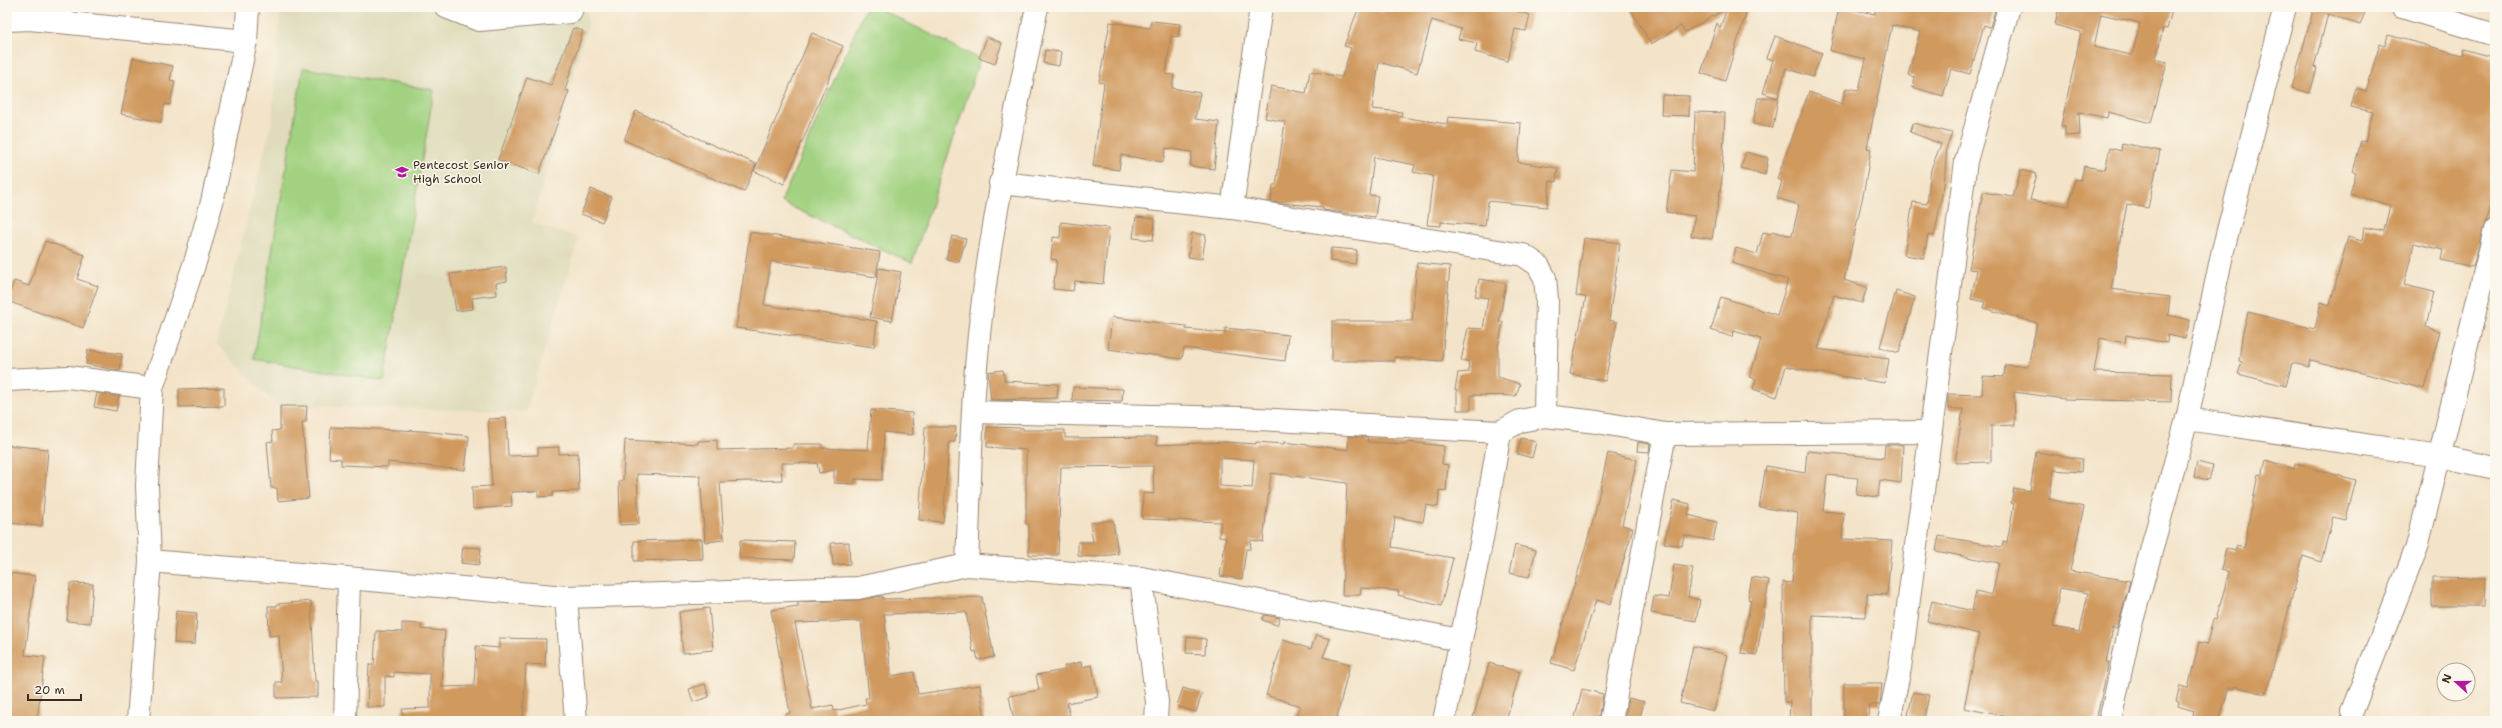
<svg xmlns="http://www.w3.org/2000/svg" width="2502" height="728" viewBox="0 0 2502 728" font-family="'Shantell Sans',sans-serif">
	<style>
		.built { fill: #e0dcbb }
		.green { fill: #a2d281; stroke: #6e7e50 }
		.building { fill: #d09a5e; fill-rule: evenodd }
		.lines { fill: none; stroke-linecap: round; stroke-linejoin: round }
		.minor-casing { stroke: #978673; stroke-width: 24 }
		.minor { stroke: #fff; stroke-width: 22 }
		.labels { text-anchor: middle; stroke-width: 3; stroke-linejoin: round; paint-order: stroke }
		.poi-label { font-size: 12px; fill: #3b2a1e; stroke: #fbf7ec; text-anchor: start }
	</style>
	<rect width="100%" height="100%" fill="#fbf7ec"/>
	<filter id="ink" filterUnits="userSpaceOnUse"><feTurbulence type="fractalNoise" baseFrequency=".025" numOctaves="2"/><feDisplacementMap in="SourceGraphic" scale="8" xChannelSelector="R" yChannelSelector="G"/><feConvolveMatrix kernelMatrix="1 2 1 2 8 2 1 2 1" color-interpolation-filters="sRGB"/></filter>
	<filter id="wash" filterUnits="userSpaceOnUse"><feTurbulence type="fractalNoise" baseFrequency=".012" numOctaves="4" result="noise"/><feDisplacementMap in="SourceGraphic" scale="16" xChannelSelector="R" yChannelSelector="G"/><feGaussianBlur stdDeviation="0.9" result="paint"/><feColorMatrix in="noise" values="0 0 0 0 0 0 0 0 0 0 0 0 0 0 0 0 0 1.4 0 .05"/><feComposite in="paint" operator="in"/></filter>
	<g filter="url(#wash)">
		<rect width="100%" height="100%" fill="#f3e3c8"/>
		<path class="built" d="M281 7H586L588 25 532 223 579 238 526 412 277 405 216 344 272 120Z"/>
		<g class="green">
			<path d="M866 7H876L980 59 912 263 781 202Z"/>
			<path d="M303 68 434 90 384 381 254 359Z"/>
		</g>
		<g id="blocks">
			<g class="building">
				<path d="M1359 7 1383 12 1384 7H1503L1530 15 1526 31 1515 29 1508 61 1475 52 1477 43 1458 39 1461 29 1432 20 1417 73 1379 62 1372 109 1402 112 1401 117 1447 124 1448 117 1521 123 1518 162 1558 168 1556 182 1550 181 1547 207 1488 201 1485 226 1441 222V226L1427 225 1433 176 1413 172 1415 165 1374 157 1369 195 1378 196 1375 217 1323 210V207L1271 202 1273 185H1276L1285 122 1265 118 1271 86 1306 93 1310 71 1342 77 1351 48 1344 46Z"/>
				<path d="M1629 7H1748L1725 81 1701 73 1717 23 1720 28 1727 8 1685 32 1681 26 1651 44Z"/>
				<path d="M1839 7 1875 14V7H1996L1990 27 1984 25 1970 74 1951 69 1943 96 1912 87 1915 77 1908 75 1920 32 1892 25 1867 148 1871 149 1864 191 1844 280 1867 287 1862 303 1834 295 1818 349 1889 359 1885 383 1813 372 1786 366 1777 397 1753 389 1756 379 1750 377 1761 339 1734 331 1732 337 1711 330 1721 297 1777 315 1788 280 1732 263 1736 248 1757 254 1763 232 1771 234 1772 231 1792 236 1799 205 1777 198 1782 181 1777 179 1809 92 1842 104 1846 88 1859 90 1866 59 1830 51Z"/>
				<path d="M2059 7 2097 9 2098 7H2173L2167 29 2163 28 2156 59 2167 62 2151 123 2108 112 2107 118 2079 112 2080 135 2065 136V126H2061L2081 32 2055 25ZM2101 14 2140 23 2132 55 2094 47Z"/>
				<path d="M2314 7H2367L2360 25 2328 14 2314 67 2317 68 2310 93 2292 88Z"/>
				<path d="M1151 21 1180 24 1178 37 1171 36 1166 74 1174 75 1172 88 1200 93 1195 119 1219 122 1214 169 1190 166 1192 152 1166 148 1163 162 1121 155 1119 170 1093 166 1104 83 1099 82 1110 22 1150 28Z"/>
				<path d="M573 28 583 31 565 90 569 91 539 174 498 160 527 77 551 85Z"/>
				<path d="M812 33 843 46 784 184 754 171Z"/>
				<path d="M2388 35 2462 55 2463 49 2495 58V187L2473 267 2441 260 2443 250 2414 243 2404 285 2434 292 2426 327 2440 331 2425 389 2311 360 2309 367 2292 363 2286 386 2238 374 2242 362 2239 361 2242 336 2248 312 2315 329 2321 302 2330 305 2348 237 2362 241 2364 227 2384 231 2390 205 2350 194 2356 173 2353 172 2361 141 2365 142 2373 112 2351 107 2356 88 2366 91 2380 44 2385 46Z"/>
				<path d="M1775 36 1822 53 1813 77 1786 68 1778 98 1763 93 1773 60 1767 58Z"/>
				<path d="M987 37 1002 43 995 64 979 58Z"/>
				<path d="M1045 50 1061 52 1059 66 1043 63Z"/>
				<path d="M133 58 173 66 170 80 175 81 170 105 165 104 161 122 121 114Z"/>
				<path d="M1662 95 1689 96V116L1661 115Z"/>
				<path d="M1758 98H1778L1773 128 1753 124Z"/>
				<path d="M636 111 756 164 744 192 624 140Z"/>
				<path d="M1695 112 1725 113 1722 179 1712 239 1691 236 1695 216 1666 212 1672 170 1693 172Z"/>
				<path d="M1913 123 1952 133 1947 146 1944 185 1936 227 1934 236 1928 235 1924 258 1904 255 1913 202 1927 204 1931 169 1941 144 1910 132Z"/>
				<path d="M2122 143 2160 151 2148 208 2127 204 2111 289 2170 297 2168 315 2190 320 2185 339 2168 335 2167 343 2126 335 2125 343 2100 338 2094 372 2172 374 2171 402 2065 399 2014 392 2015 425 1991 426V462L1955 463 1963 409H1948V394L1982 395 1983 376 2004 377 2005 365 2028 366 2037 323 1983 308 1985 302 1971 299 1977 270 1969 269 1983 192 2013 197 2021 170 2037 174 2030 200 2069 206 2075 179 2081 180 2084 166 2105 170 2110 148 2121 151Z"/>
				<path d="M1746 152 1768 158 1765 175 1741 168Z"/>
				<path d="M591 189 612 197 602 222 581 214Z"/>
				<path d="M1136 217 1155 219 1153 240 1133 238Z"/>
				<path d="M1061 222 1109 228 1103 284 1075 281 1073 291 1053 289 1057 260 1051 259 1053 237 1060 238Z"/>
				<path d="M750 232 880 252 876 277 771 261 764 305 877 321 874 347 736 328Z"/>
				<path d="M1192 233 1206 235 1202 259 1188 257Z"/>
				<path d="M952 236 966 239 959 262 946 259Z"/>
				<path d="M1584 238 1620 243 1609 320 1617 322 1605 381 1570 374 1586 297 1576 296Z"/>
				<path d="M45 241 85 255 77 279 98 286 83 328 7 301 14 281 29 286Z"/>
				<path d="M1331 248 1357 250 1355 264 1330 261Z"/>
				<path d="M1417 263 1450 266 1442 361 1394 357 1395 361H1332V321H1412Z"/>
				<path d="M506 267 507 281 496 283 497 295 472 298 473 309 456 311 450 274Z"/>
				<path d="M879 268 901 272 892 321 870 317Z"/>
				<path d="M1479 279 1506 283 1499 322H1503L1498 348V377L1520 384 1516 396 1471 395V410H1457V390H1455L1458 373 1469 372 1468 361H1461L1468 328 1483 329 1488 298 1475 296Z"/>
				<path d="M1896 291 1915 297 1899 353 1880 347Z"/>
				<path d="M1112 317 1186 326V329L1225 333V328L1288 335 1285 361 1184 348 1182 359 1108 349Z"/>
				<path d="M88 350 122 354 120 371 86 364Z"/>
				<path d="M1003 370 1005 381 1058 384 1057 398 991 400 988 372Z"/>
				<path d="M1073 387 1123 389 1122 401 1072 400Z"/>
				<path d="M224 388V406L179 407V389Z"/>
				<path d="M97 393 119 396 116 411 94 407Z"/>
				<path d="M280 406H307L306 422H302L309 498 278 501 277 488H271L267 442 273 441 272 431 280 430Z"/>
				<path d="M871 410 912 413 913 435 884 432 882 480 855 479V484L834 483V470L819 473 817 463H781L782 480 720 482 724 540 705 542 700 476 637 474 639 524 620 525 619 481 623 480 625 440 698 444V441L717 440V450L793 448V444H822V448L868 450Z"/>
				<path d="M506 418 508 456 538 455V448L559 447V454L578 453 579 491 553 492V496L538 497V491L511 492 512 506 473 509 472 487 492 486 488 419Z"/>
				<path d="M331 427 422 431 469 436 465 470 388 462V467L341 465V459L329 458Z"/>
				<path d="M925 427H956L955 442H949L943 522 919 520Z"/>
				<path d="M987 427 1023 428V430H1065V438L1157 437 1156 445 1225 442 1256 444V442L1284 444V442L1348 450 1349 436 1368 437 1367 442 1406 444V442L1444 446 1442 464 1448 465 1446 491 1439 490 1438 507 1426 505 1423 522 1395 517 1392 547 1453 558 1441 606 1398 595 1399 591 1361 588 1360 595H1342L1347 483 1271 473 1263 542 1251 540 1250 549H1246L1242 579 1220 576 1226 538 1219 537 1221 522 1142 519 1143 493 1154 494 1153 466 1061 467 1058 555H1029V524H1026V450L987 447ZM1220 458 1254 460 1252 488 1220 486Z"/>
				<path d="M1521 438 1536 442 1532 458 1517 454Z"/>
				<path d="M1638 442 1650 444 1649 452 1637 451Z"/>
				<path d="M7 445 48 449 42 526 7 523Z"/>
				<path d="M1885 445H1903L1901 483 1880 480 1878 497 1856 494 1858 478 1827 475 1823 511 1844 513 1842 539 1892 541 1887 595 1867 594 1866 617 1812 615V721H1789L1790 702H1784L1783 582 1792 583 1798 513 1759 507 1766 466 1805 473 1807 451 1884 458Z"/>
				<path d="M2036 452 2082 459 2081 472 2054 470 2049 499 2084 507 2070 571 2130 581 2117 629 2113 628 2106 662H2109L2096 721H2008L2009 717 1964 708 1979 634 1927 621 1932 601 1972 611 1976 591 1992 595 1999 563 1936 551 1939 536 2002 547 2003 541 2007 542 2014 504 2011 503 2014 488 2030 491ZM2060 588 2088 593 2080 632 2053 627Z"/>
				<path d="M1608 453 1637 460 1622 525 1633 528 1611 604 1596 600 1574 670 1551 663 1594 518Z"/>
				<path d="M2266 460 2294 469 2295 464 2356 480 2346 520 2333 517 2321 562 2303 556 2266 694 2234 686V689L2229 688 2219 721H2192L2194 711 2178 706 2179 702 2176 701 2180 686 2188 688 2199 642 2207 644 2213 619 2216 620 2229 572 2221 570 2226 548 2235 551 2237 546 2244 548 2258 474 2262 475Z"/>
				<path d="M2197 462 2213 466 2209 480 2194 477Z"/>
				<path d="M1674 500 1690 504 1688 515 1717 522 1713 541 1684 535 1682 546 1664 543Z"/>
				<path d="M1113 520 1118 554 1095 557 1078 556V542H1093L1090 523Z"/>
				<path d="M702 539 703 559 634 561V541Z"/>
				<path d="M740 540 795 542 794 560 739 558Z"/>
				<path d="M849 542 850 564 833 565 831 543Z"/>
				<path d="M1515 545 1536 550 1529 577 1509 573Z"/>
				<path d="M463 547 481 548 479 565 461 563Z"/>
				<path d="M1674 565 1693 568 1688 597 1700 600 1696 621 1651 613 1654 596 1669 598Z"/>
				<path d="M7 573 35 576 25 655 45 657 37 721H7V661L11 629H7Z"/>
				<path d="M1752 577 1769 580 1757 655 1741 653 1751 600 1748 599Z"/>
				<path d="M2432 577 2486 578 2485 606H2432Z"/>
				<path d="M70 583 93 584 90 623 67 621Z"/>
				<path d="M882 596 883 599 982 597 994 657 978 660 976 651 973 652 966 612 884 614 891 676 914 672 918 694 980 685 985 721H787L786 714 790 713 771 610 798 606V602L858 600ZM861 621 869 698H865L866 704 834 711 833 705 812 709 795 623Z"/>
				<path d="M311 601 315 681H318V697L276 698V682H282L279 635 269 636 268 606H277V604Z"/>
				<path d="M709 608 713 650 683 653 679 612Z"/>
				<path d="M176 611 197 613 195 644 174 643Z"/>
				<path d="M1264 615 1280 618 1277 625 1262 620Z"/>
				<path d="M402 623 422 624 421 629 445 631 442 687 474 686 476 646 499 648V638L546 639 545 665 526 664 523 721H403L402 709 430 708V674L394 672V677L385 676V707H367L369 665H374L376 631 402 632Z"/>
				<path d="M1316 635 1330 639 1323 657 1350 664 1336 721H1294L1300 706 1266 695 1283 640 1311 649Z"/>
				<path d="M1187 637 1206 639 1205 654 1186 653Z"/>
				<path d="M1693 646 1728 655 1714 711 1680 703Z"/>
				<path d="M1081 662 1082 667 1092 665 1098 697 1067 703 1071 721H1014L1009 696 1039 690 1036 675 1065 670 1064 666Z"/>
				<path d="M1489 663 1520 672 1506 721H1472Z"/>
				<path d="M1844 683H1882L1880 705H1869L1868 721H1844Z"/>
				<path d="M705 684 709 697 693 702 689 689Z"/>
				<path d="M1183 688 1202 694 1196 712 1177 706Z"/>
				<path d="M1582 689 1603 694 1599 721H1574Z"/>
				<path d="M1913 692 1929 695 1924 719 1908 715Z"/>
				<path d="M1629 698 1644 702 1639 721H1624Z"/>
			</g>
		</g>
	</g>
	<g filter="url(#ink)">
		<use href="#blocks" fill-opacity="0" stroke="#978673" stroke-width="1"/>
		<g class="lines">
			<g class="minor-casing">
				<g id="minor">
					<path d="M446 7 479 20 571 12"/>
					<path d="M2402 7 2495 35"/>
					<path d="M7 20 30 19 246 41"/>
					<path d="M1000 183 1232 208 1523 255 1538 265 1545 278 1547 300 1545 416"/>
					<path d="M1232 208 1261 7"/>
					<path d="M7 380 68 377 152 388"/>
					<path d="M973 412 1239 418 1500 432"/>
					<path d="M2187 419 2440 456 2495 468"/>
					<path d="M150 561 566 597 858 588 967 565 1141 578 1460 640"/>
					<path d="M967 565C970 496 970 426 977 356 987 238 1014 123 1037 7"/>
					<path d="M1141 578 1157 702 1156 721"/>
					<path d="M566 597 576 721"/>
					<path d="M2352 711 2417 547 2495 230"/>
					<path d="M138 721 150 561 147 485 152 388 196 259 212 202 246 41 248 7"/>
					<path d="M345 721 349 579"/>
					<path d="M1444 721 1482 539 1500 432 1520 421 1545 416 1597 422 1665 434 1929 432"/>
					<path d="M1611 721 1665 434"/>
					<path d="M1889 721 1900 668 1966 161 2009 7"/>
					<path d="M2110 721 2129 632 2187 419 2223 250 2285 7"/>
				</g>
			</g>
			<use href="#minor" class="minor"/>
		</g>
	</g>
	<defs>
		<g id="school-bare" transform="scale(1.08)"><path d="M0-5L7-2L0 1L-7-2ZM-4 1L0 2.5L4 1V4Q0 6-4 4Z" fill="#b5179e" stroke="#fbf7ec" stroke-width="2.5" paint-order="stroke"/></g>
	</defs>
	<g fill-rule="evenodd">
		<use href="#school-bare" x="402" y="172"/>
	</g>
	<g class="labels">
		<g class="poi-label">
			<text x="413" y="169">Pentecost Senior<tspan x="413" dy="14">High School</tspan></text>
		</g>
	</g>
	<rect width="2502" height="728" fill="none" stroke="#fbf7ec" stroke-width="24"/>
	<g transform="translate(2456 682) rotate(291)"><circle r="19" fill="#fbf7ec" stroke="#aea59a"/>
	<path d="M0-3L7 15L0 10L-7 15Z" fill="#b5179e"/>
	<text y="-6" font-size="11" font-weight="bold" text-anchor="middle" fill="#3b2a1e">N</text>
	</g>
	<path d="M28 694v6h53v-6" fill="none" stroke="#3b2a1e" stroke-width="2"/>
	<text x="34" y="694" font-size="12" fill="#3b2a1e" stroke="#fbf7ec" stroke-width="3" paint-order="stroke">20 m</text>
</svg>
